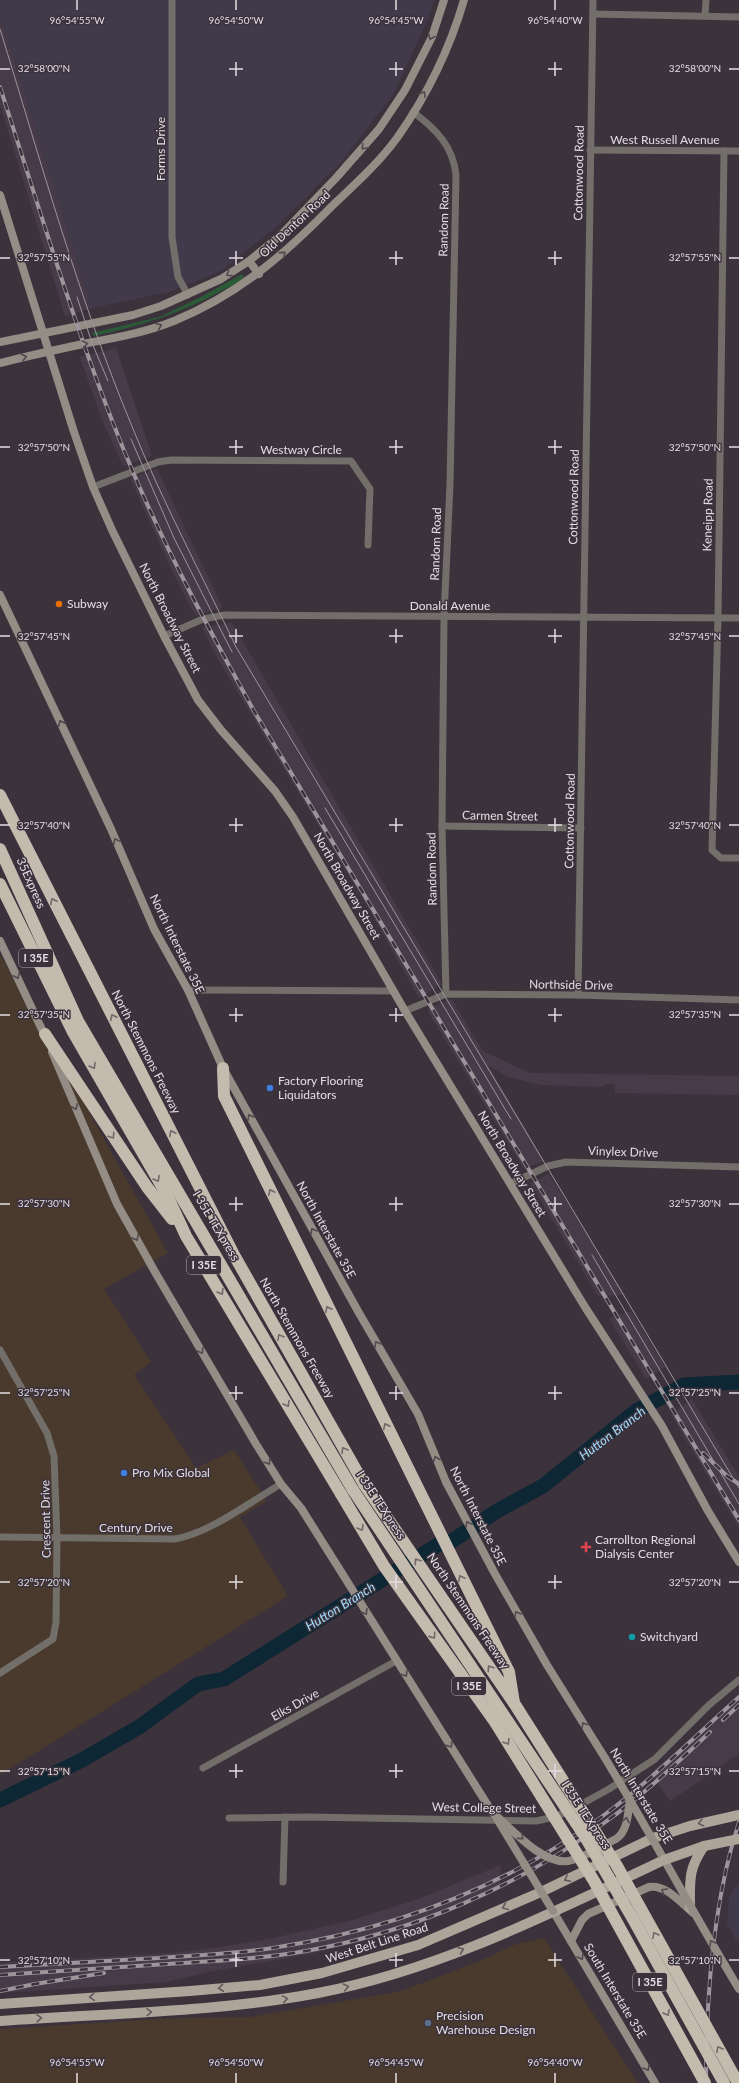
<svg xmlns="http://www.w3.org/2000/svg" width="739" height="2083" viewBox="0 0 739 2083" font-family="Lato,sans-serif">
	<style>
		.commercial { fill: #403a4b }
		.industrial { fill: #493a2d }
		.built { fill: #483b49 }
		.green { fill: #2b5b36 }
		.lines { fill: none; stroke-linecap: round; stroke-linejoin: round }
		.river { stroke: #0e2734; stroke-width: 15 }
		.street { stroke: #726e69; stroke-width: 7 }
		.secondary { stroke: #938d85; stroke-width: 8 }
		.primary { stroke: #ada49a; stroke-width: 10 }
		.highway { stroke: #c4baae; stroke-width: 12 }
		.tram { stroke: #9c959c; stroke-width: 1 }
		.rail-casing { stroke: #9c959c; stroke-width: 4 }
		.rail { stroke: #3b323c; stroke-width: 2.5; stroke-dasharray: 8; stroke-linecap: butt }
		.secondary-bridge { stroke: #938d85; stroke-width: 8 }
		.primary-bridge { stroke: #ada49a; stroke-width: 10 }
		.highway-bridge { stroke: #c4baae; stroke-width: 12 }
		.oneway { stroke: #51494e }
		.oneway2 { stroke: #72686a }
		.oneway3 { stroke: #635a5d }
		.ticks { fill: none; stroke: #e3dde3; stroke-width: 1.5 }
		.food-dot { fill: #e8710a; stroke: #3b323c; stroke-width: 1.5 }
		.shop-dot { fill: #3f7fe0; stroke: #3b323c; stroke-width: 1.5 }
		.health-dot { fill: #e0444e; stroke: #3b323c; stroke-width: 1.5 }
		.culture-dot { fill: #0f9aa8; stroke: #3b323c; stroke-width: 1.5 }
		.service-dot { fill: #5c6f8a; stroke: #3b323c; stroke-width: 1.5 }
		.labels { text-anchor: middle; stroke-width: 3; stroke-linejoin: round; paint-order: stroke }
		.shield { fill: #3b323c; stroke: #b1aab1; stroke-width: 1 }
		.shield-label { font-size: 11px; font-weight: bold; fill: #e3dde3 }
		.street-label { font-size: 12px; fill: #e3dde3; stroke: #3b323c }
		.poi-label { font-size: 12px; fill: #e3dde3; stroke: #3b323c; text-anchor: start }
		.water-label { font-size: 13px; font-style: italic; fill: #a1ddfe; stroke: #3b323c }
		.ticks-label { font-size: 10px; text-anchor: middle; fill: #e3dde3; stroke: #3b323c; stroke-width: 3; stroke-linejoin: round; paint-order: stroke }
	</style>
	<rect width="100%" height="100%" fill="#3b323c"/>
	<g class="commercial">
		<path d="M0 0H434L429 17 393 95 341 162 276 227 221 271 169 292 92 308 0 15Z"/>
		<path d="M739 1882V1945L727 1924 729 1897Z"/>
	</g>
	<g class="industrial">
		<path d="M0 954 168 1253 104 1289 151 1362 134 1375 196 1468 234 1450 267 1501 240 1517 288 1596 0 1775Z"/>
		<path d="M544 1938 638 2083H0V2029L176 2018 250 2017 386 1994 404 1990 482 1960 516 1944Z"/>
	</g>
	<g class="built">
		<path d="M0 15 92 308 65 316 0 105Z"/>
		<path d="M116 348 152 456 123 466 100 415 80 357Z"/>
		<path d="M157 469 198 556 223 608 195 616 174 575 130 478Z"/>
		<path d="M232 623 442 984 419 998 370 911 217 658 202 627Z"/>
		<path d="M452 999 482 1050 529 1073 739 1076V1095L615 1093V1084H604L603 1087 541 1085 508 1077 489 1066 544 1161 524 1169 428 1012 429 1008Z"/>
		<path d="M549 1174 625 1295 598 1296 530 1183Z"/>
		<path d="M631 1311 665 1367 646 1379 609 1318Z"/>
		<path d="M692 1399 739 1477V1528L671 1415Z"/>
		<path d="M739 1696V1754L670 1801 651 1773Z"/>
		<path d="M501 1865 500 1889 417 1926 353 1944 309 1954 209 1972 167 1982 0 1993V1963L172 1953 214 1948 269 1939 353 1920 418 1899Z"/>
	</g>
	<path class="green" d="M242 274 244 277C238 284 229 287 221 291 180 314 139 326 94 336L92 333 159 317 201 297Z"/>
	<g class="lines">
		<path class="river" d="M0 1800 82 1760 139 1727 198 1684 224 1679 439 1544 449 1543 497 1511 543 1486 636 1411 684 1385 739 1382"/>
		<g class="street">
			<path d="M172 0V237L178 277 188 295"/>
			<path d="M593 14 739 17"/>
			<path d="M705 16 706 0"/>
			<path d="M413 112C436 129 453 146 456 175L450 484 444 617 442 826 446 994"/>
			<path d="M590 150 739 151"/>
			<path d="M724 151 718 618 712 850 721 858H739"/>
			<path d="M93 487 158 462 171 460 351 461 370 489 368 545"/>
			<path d="M164 636 203 619 225 615 739 618"/>
			<path d="M442 826 581 828"/>
			<path d="M188 990 393 991"/>
			<path d="M578 995 593 0"/>
			<path d="M405 1011 446 994 578 995 739 1000"/>
			<path d="M510 1184 548 1166 566 1162 739 1167"/>
			<path d="M0 1350 47 1433 54 1456 57 1538 56 1622 53 1639 0 1673"/>
			<path d="M0 1537 175 1539C210 1533 250 1502 281 1484"/>
			<path d="M203 1768 396 1661"/>
			<path d="M229 1818 307 1817 536 1821 555 1817 580 1805 609 1789 655 1759 709 1705 739 1680"/>
			<path d="M283 1882 285 1817"/>
		</g>
		<g class="secondary">
			<path d="M0 195 74 432 93 487 112 530 164 636 198 700 221 730 275 791 293 817 405 1011 585 1307 662 1426 708 1511 739 1562"/>
			<path d="M249 261 259 274"/>
			<path d="M0 342 133 315 161 306 221 279 249 261 281 235 336 178 379 129 405 90 432 37 444 0"/>
			<path d="M0 363C28 356 55 350 83 344 114 338 144 333 174 321 237 295 283 256 330 208 353 186 378 164 397 138 426 97 450 48 464 0"/>
			<path d="M0 595 111 829 154 929 188 990 223 1068 359 1313 418 1414 446 1482 495 1574 547 1665 605 1758"/>
			<path d="M0 941 46 1038"/>
			<path d="M52 1052 117 1204 155 1272 256 1444 281 1484 301 1508 492 1812"/>
			<path d="M553 1911 655 2083"/>
			<path d="M571 1941 582 1920 588 1914 649 1887C666 1884 681 1903 693 1913"/>
		</g>
		<g class="primary">
			<path d="M690 1908C690 1879 688 1870 704 1846"/>
			<path d="M0 2004 190 1991 260 1985 322 1973 418 1945 541 1892 653 1838 690 1826 739 1815"/>
			<path d="M0 2021C106 2013 213 2013 318 1993 440 1970 553 1912 664 1860"/>
		</g>
		<g class="highway">
			<path d="M0 795 234 1255 364 1484"/>
			<path d="M0 849 78 1021 353 1490"/>
			<path d="M0 884 73 1032 168 1197 186 1236 341 1494"/>
			<path d="M45 1034 147 1187 172 1219"/>
			<path d="M223 1068 224 1096 509 1672 514 1703"/>
		</g>
		<g class="tram">
			<path d="M0 29C41 162 78 296 131 424 162 501 201 573 236 647L739 1488"/>
			<path d="M77 297 92 343 108 381"/>
			<path d="M131 439 174 538 232 652"/>
			<path d="M325 808 511 1119"/>
			<path d="M592 1255 739 1504"/>
		</g>
		<g class="rail-casing">
			<g id="rail">
				<path d="M0 87C42 216 80 347 133 472 168 554 211 633 254 711L739 1520"/>
				<path d="M703 1453 727 1476 739 1484"/>
				<path d="M723 1720 739 1705"/>
				<path d="M0 1967C53 1964 106 1961 159 1958 197 1955 236 1954 273 1948 391 1930 503 1888 600 1818 650 1782 693 1738 739 1697"/>
				<path d="M0 1975C56 1971 111 1968 167 1964 213 1961 260 1959 306 1951 412 1932 518 1887 604 1823 642 1796 676 1764 710 1732"/>
				<path d="M0 1991 35 1984 104 1973"/>
				<path d="M706 2083C706 1999 713 1902 739 1822"/>
			</g>
		</g>
		<use href="#rail" class="rail"/>
		<g class="secondary-bridge">
			<path d="M605 1758C651 1834 693 1913 739 1989"/>
			<path d="M492 1812C510 1827 542 1865 568 1861 584 1858 601 1846 616 1839 628 1831 628 1813 630 1799"/>
			<path d="M497 1819 553 1911"/>
		</g>
		<path class="primary-bridge" d="M664 1860 704 1846 739 1839"/>
		<g class="highway-bridge">
			<path d="M364 1484 514 1703 617 1866 738 2083"/>
			<path d="M353 1490 584 1835 633 1919 724 2083"/>
			<path d="M341 1494 384 1566 495 1722 594 1881 705 2083"/>
		</g>
	</g>
	<defs><path id="oneway-chevron" d="M-2-3.5L2.5 0L-2 3.5" fill="none" stroke-width="1.6" stroke-linecap="round" stroke-linejoin="round"/></defs>
	<g class="oneway">
		<use href="#oneway-chevron" transform="translate(431 37) rotate(113)"/>
		<use href="#oneway-chevron" transform="translate(423 94) rotate(-60)"/>
		<use href="#oneway-chevron" transform="translate(364 147) rotate(131)"/>
		<use href="#oneway-chevron" transform="translate(283 254) rotate(-41)"/>
		<use href="#oneway-chevron" transform="translate(229 274) rotate(148)"/>
		<use href="#oneway-chevron" transform="translate(159 326) rotate(-21)"/>
		<use href="#oneway-chevron" transform="translate(85 344) rotate(-11)"/>
		<use href="#oneway-chevron" transform="translate(24 357) rotate(-13)"/>
		<use href="#oneway-chevron" transform="translate(61 723) rotate(-115)"/>
		<use href="#oneway-chevron" transform="translate(116 841) rotate(-114)"/>
		<use href="#oneway-chevron" transform="translate(17 976) rotate(64)"/>
		<use href="#oneway-chevron" transform="translate(75 1107) rotate(67)"/>
		<use href="#oneway-chevron" transform="translate(250 1117) rotate(-119)"/>
		<use href="#oneway-chevron" transform="translate(313 1231) rotate(-119)"/>
		<use href="#oneway-chevron" transform="translate(136 1238) rotate(61)"/>
		<use href="#oneway-chevron" transform="translate(377 1344) rotate(-120)"/>
		<use href="#oneway-chevron" transform="translate(201 1351) rotate(59)"/>
		<use href="#oneway-chevron" transform="translate(436 1459) rotate(-112)"/>
		<use href="#oneway-chevron" transform="translate(268 1462) rotate(58)"/>
		<use href="#oneway-chevron" transform="translate(468 1524) rotate(-118)"/>
		<use href="#oneway-chevron" transform="translate(365 1612) rotate(59)"/>
		<use href="#oneway-chevron" transform="translate(517 1614) rotate(-120)"/>
		<use href="#oneway-chevron" transform="translate(405 1674) rotate(58)"/>
		<use href="#oneway-chevron" transform="translate(584 1725) rotate(-122)"/>
		<use href="#oneway-chevron" transform="translate(450 1745) rotate(58)"/>
		<use href="#oneway-chevron" transform="translate(626 1820) rotate(-79)"/>
		<use href="#oneway-chevron" transform="translate(521 1837) rotate(41)"/>
		<use href="#oneway-chevron" transform="translate(664 1891) rotate(-150)"/>
		<use href="#oneway-chevron" transform="translate(712 1943) rotate(-121)"/>
		<use href="#oneway-chevron" transform="translate(581 1957) rotate(59)"/>
		<use href="#oneway-chevron" transform="translate(647 2068) rotate(60)"/>
	</g>
	<g class="oneway2">
		<use href="#oneway-chevron" transform="translate(53 901) rotate(-117)"/>
		<use href="#oneway-chevron" transform="translate(113 1017) rotate(-117)"/>
		<use href="#oneway-chevron" transform="translate(93 1066) rotate(60)"/>
		<use href="#oneway-chevron" transform="translate(172 1133) rotate(-117)"/>
		<use href="#oneway-chevron" transform="translate(112 1136) rotate(56)"/>
		<use href="#oneway-chevron" transform="translate(157 1179) rotate(60)"/>
		<use href="#oneway-chevron" transform="translate(271 1192) rotate(-116)"/>
		<use href="#oneway-chevron" transform="translate(221 1292) rotate(59)"/>
		<use href="#oneway-chevron" transform="translate(328 1309) rotate(-116)"/>
		<use href="#oneway-chevron" transform="translate(280 1337) rotate(-120)"/>
		<use href="#oneway-chevron" transform="translate(287 1404) rotate(60)"/>
		<use href="#oneway-chevron" transform="translate(386 1426) rotate(-116)"/>
		<use href="#oneway-chevron" transform="translate(344 1450) rotate(-120)"/>
		<use href="#oneway-chevron" transform="translate(361 1528) rotate(59)"/>
		<use href="#oneway-chevron" transform="translate(417 1561) rotate(-124)"/>
		<use href="#oneway-chevron" transform="translate(461 1578) rotate(-117)"/>
		<use href="#oneway-chevron" transform="translate(433 1636) rotate(55)"/>
		<use href="#oneway-chevron" transform="translate(490 1668) rotate(-124)"/>
		<use href="#oneway-chevron" transform="translate(507 1742) rotate(58)"/>
		<use href="#oneway-chevron" transform="translate(655 1935) rotate(-119)"/>
		<use href="#oneway-chevron" transform="translate(667 2013) rotate(61)"/>
		<use href="#oneway-chevron" transform="translate(719 2049) rotate(-119)"/>
	</g>
	<g class="oneway3">
		<use href="#oneway-chevron" transform="translate(701 1823) rotate(166)"/>
		<use href="#oneway-chevron" transform="translate(567 1879) rotate(154)"/>
		<use href="#oneway-chevron" transform="translate(505 1907) rotate(157)"/>
		<use href="#oneway-chevron" transform="translate(461 1950) rotate(-22)"/>
		<use href="#oneway-chevron" transform="translate(346 1987) rotate(-13)"/>
		<use href="#oneway-chevron" transform="translate(221 1988) rotate(174)"/>
		<use href="#oneway-chevron" transform="translate(92 1997) rotate(176)"/>
		<use href="#oneway-chevron" transform="translate(285 1999) rotate(-10)"/>
		<use href="#oneway-chevron" transform="translate(149 2012) rotate(-3)"/>
		<use href="#oneway-chevron" transform="translate(39 2018) rotate(-4)"/>
	</g>
	<path class="ticks" d="M77 0V10M236 0V10M396 0V10M555 0V10M236 62V76M396 62V76M555 62V76M0 69H10M229 69H243M389 69H403M548 69H562M729 69H739M236 251V265M396 251V265M555 251V265M0 258H10M229 258H243M389 258H403M548 258H562M729 258H739M236 440V454M396 440V454M555 440V454M0 447H10M229 447H243M389 447H403M548 447H562M729 447H739M236 629V643M396 629V643M555 629V643M0 636H10M229 636H243M389 636H403M548 636H562M729 636H739M236 818V832M396 818V832M555 818V832M0 825H10M229 825H243M389 825H403M548 825H562M729 825H739M236 1008V1022M396 1008V1022M555 1008V1022M0 1015H10M229 1015H243M389 1015H403M548 1015H562M729 1015H739M236 1197V1211M396 1197V1211M555 1197V1211M0 1204H10M229 1204H243M389 1204H403M548 1204H562M729 1204H739M236 1386V1400M396 1386V1400M555 1386V1400M0 1393H10M229 1393H243M389 1393H403M548 1393H562M729 1393H739M236 1575V1589M396 1575V1589M555 1575V1589M0 1582H10M229 1582H243M389 1582H403M548 1582H562M729 1582H739M236 1764V1778M396 1764V1778M555 1764V1778M0 1771H10M229 1771H243M389 1771H403M548 1771H562M729 1771H739M236 1953V1967M396 1953V1967M555 1953V1967M0 1960H10M229 1960H243M389 1960H403M548 1960H562M729 1960H739M77 2073V2083M236 2073V2083M396 2073V2083M555 2073V2083"/>
	<circle class="food-dot" cx="59" cy="604" r="4"/>
	<g class="shop-dot">
		<circle cx="270" cy="1088" r="4"/>
		<circle cx="124" cy="1473" r="4"/>
	</g>
	<path class="health-dot" d="M584 1541h4v4h4v4h-4v4h-4v-4h-4v-4h4z"/>
	<circle class="culture-dot" cx="632" cy="1637" r="4"/>
	<circle class="service-dot" cx="428" cy="2023" r="4"/>
	<g class="labels">
		<g class="shield">
			<rect x="19" y="949" width="34" height="18" rx="3"/>
			<rect x="187" y="1256" width="34" height="18" rx="3"/>
			<rect x="452" y="1677" width="34" height="18" rx="3"/>
			<rect x="633" y="1973" width="34" height="18" rx="3"/>
		</g>
		<g class="shield-label">
			<text x="36" y="962">I 35E</text>
			<text x="204" y="1269">I 35E</text>
			<text x="469" y="1690">I 35E</text>
			<text x="650" y="1986">I 35E</text>
		</g>
		<g class="street-label">
			<text x="665" y="144">West Russell Avenue</text>
			<text transform="translate(161 149) rotate(-90)" y="4">Forms Drive</text>
			<text transform="translate(579 173) rotate(-89)" y="4">Cottonwood Road</text>
			<text transform="translate(444 220) rotate(-89)" y="4">Random Road</text>
			<text transform="translate(295 224) rotate(-43)" y="4">Old Denton Road</text>
			<text x="301" y="454">Westway Circle</text>
			<text transform="translate(574 497) rotate(-89)" y="4">Cottonwood Road</text>
			<text transform="translate(708 515) rotate(-89)" y="4">Keneipp Road</text>
			<text transform="translate(436 544) rotate(-88)" y="4">Random Road</text>
			<text x="450" y="610">Donald Avenue</text>
			<text transform="translate(170 618) rotate(63)" y="4">North Broadway Street</text>
			<text transform="translate(500 816) rotate(1)" y="4">Carmen Street</text>
			<text transform="translate(570 821) rotate(-89)" y="4">Cottonwood Road</text>
			<text transform="translate(432 869) rotate(-91)" y="4">Random Road</text>
			<text transform="translate(31 883) rotate(66)" y="4">35Express</text>
			<text transform="translate(347 886) rotate(60)" y="4">North Broadway Street</text>
			<text transform="translate(177 944) rotate(64)" y="4">North Interstate 35E</text>
			<text transform="translate(571 985) rotate(1)" y="4">Northside Drive</text>
			<text transform="translate(146 1052) rotate(63)" y="4">North Stemmons Freeway</text>
			<text transform="translate(623 1152) rotate(2)" y="4">Vinylex Drive</text>
			<text transform="translate(512 1164) rotate(59)" y="4">North Broadway Street</text>
			<text transform="translate(216 1226) rotate(59)" y="4">I 35E TEXpress</text>
			<text transform="translate(326 1230) rotate(61)" y="4">North Interstate 35E</text>
			<text transform="translate(297 1338) rotate(60)" y="4">North Stemmons Freeway</text>
			<text transform="translate(381 1505) rotate(57)" y="4">I 35E TEXpress</text>
			<text transform="translate(478 1516) rotate(63)" y="4">North Interstate 35E</text>
			<text transform="translate(46 1519) rotate(-91)" y="4">Crescent Drive</text>
			<text x="136" y="1532">Century Drive</text>
			<text transform="translate(468 1611) rotate(56)" y="4">North Stemmons Freeway</text>
			<text transform="translate(295 1705) rotate(-29)" y="4">Elks Drive</text>
			<text transform="translate(641 1796) rotate(59)" y="4">North Interstate 35E</text>
			<text transform="translate(484 1808) rotate(1)" y="4">West College Street</text>
			<text transform="translate(586 1815) rotate(57)" y="4">I 35E TEXpress</text>
			<text transform="translate(377 1943) rotate(-18)" y="4">West Belt Line Road</text>
			<text transform="translate(615 1991) rotate(59)" y="4">South Interstate 35E</text>
		</g>
		<g class="poi-label">
			<text x="67" y="608">Subway</text>
			<text x="278" y="1085">Factory Flooring<tspan x="278" dy="14">Liquidators</tspan></text>
			<text x="132" y="1477">Pro Mix Global</text>
			<text x="595" y="1544">Carrollton Regional<tspan x="595" dy="14">Dialysis Center</tspan></text>
			<text x="640" y="1641">Switchyard</text>
			<text x="436" y="2020">Precision<tspan x="436" dy="14">Warehouse Design</tspan></text>
		</g>
		<g class="water-label">
			<text transform="translate(612 1433) rotate(-37)" y="5">Hutton Branch</text>
			<text transform="translate(340 1606) rotate(-32)" y="5">Hutton Branch</text>
		</g>
	</g>
	<g class="ticks-label">
		<text x="77" y="24">96°54'55"W</text>
		<text x="236" y="24">96°54'50"W</text>
		<text x="396" y="24">96°54'45"W</text>
		<text x="555" y="24">96°54'40"W</text>
		<text x="44" y="72">32°58'00"N</text>
		<text x="695" y="72">32°58'00"N</text>
		<text x="44" y="261">32°57'55"N</text>
		<text x="695" y="261">32°57'55"N</text>
		<text x="44" y="451">32°57'50"N</text>
		<text x="695" y="451">32°57'50"N</text>
		<text x="44" y="640">32°57'45"N</text>
		<text x="695" y="640">32°57'45"N</text>
		<text x="44" y="829">32°57'40"N</text>
		<text x="695" y="829">32°57'40"N</text>
		<text x="44" y="1018">32°57'35"N</text>
		<text x="695" y="1018">32°57'35"N</text>
		<text x="44" y="1207">32°57'30"N</text>
		<text x="695" y="1207">32°57'30"N</text>
		<text x="44" y="1396">32°57'25"N</text>
		<text x="695" y="1396">32°57'25"N</text>
		<text x="44" y="1586">32°57'20"N</text>
		<text x="695" y="1586">32°57'20"N</text>
		<text x="44" y="1775">32°57'15"N</text>
		<text x="695" y="1775">32°57'15"N</text>
		<text x="44" y="1964">32°57'10"N</text>
		<text x="695" y="1964">32°57'10"N</text>
		<text x="77" y="2066">96°54'55"W</text>
		<text x="236" y="2066">96°54'50"W</text>
		<text x="396" y="2066">96°54'45"W</text>
		<text x="555" y="2066">96°54'40"W</text>
	</g>
</svg>
